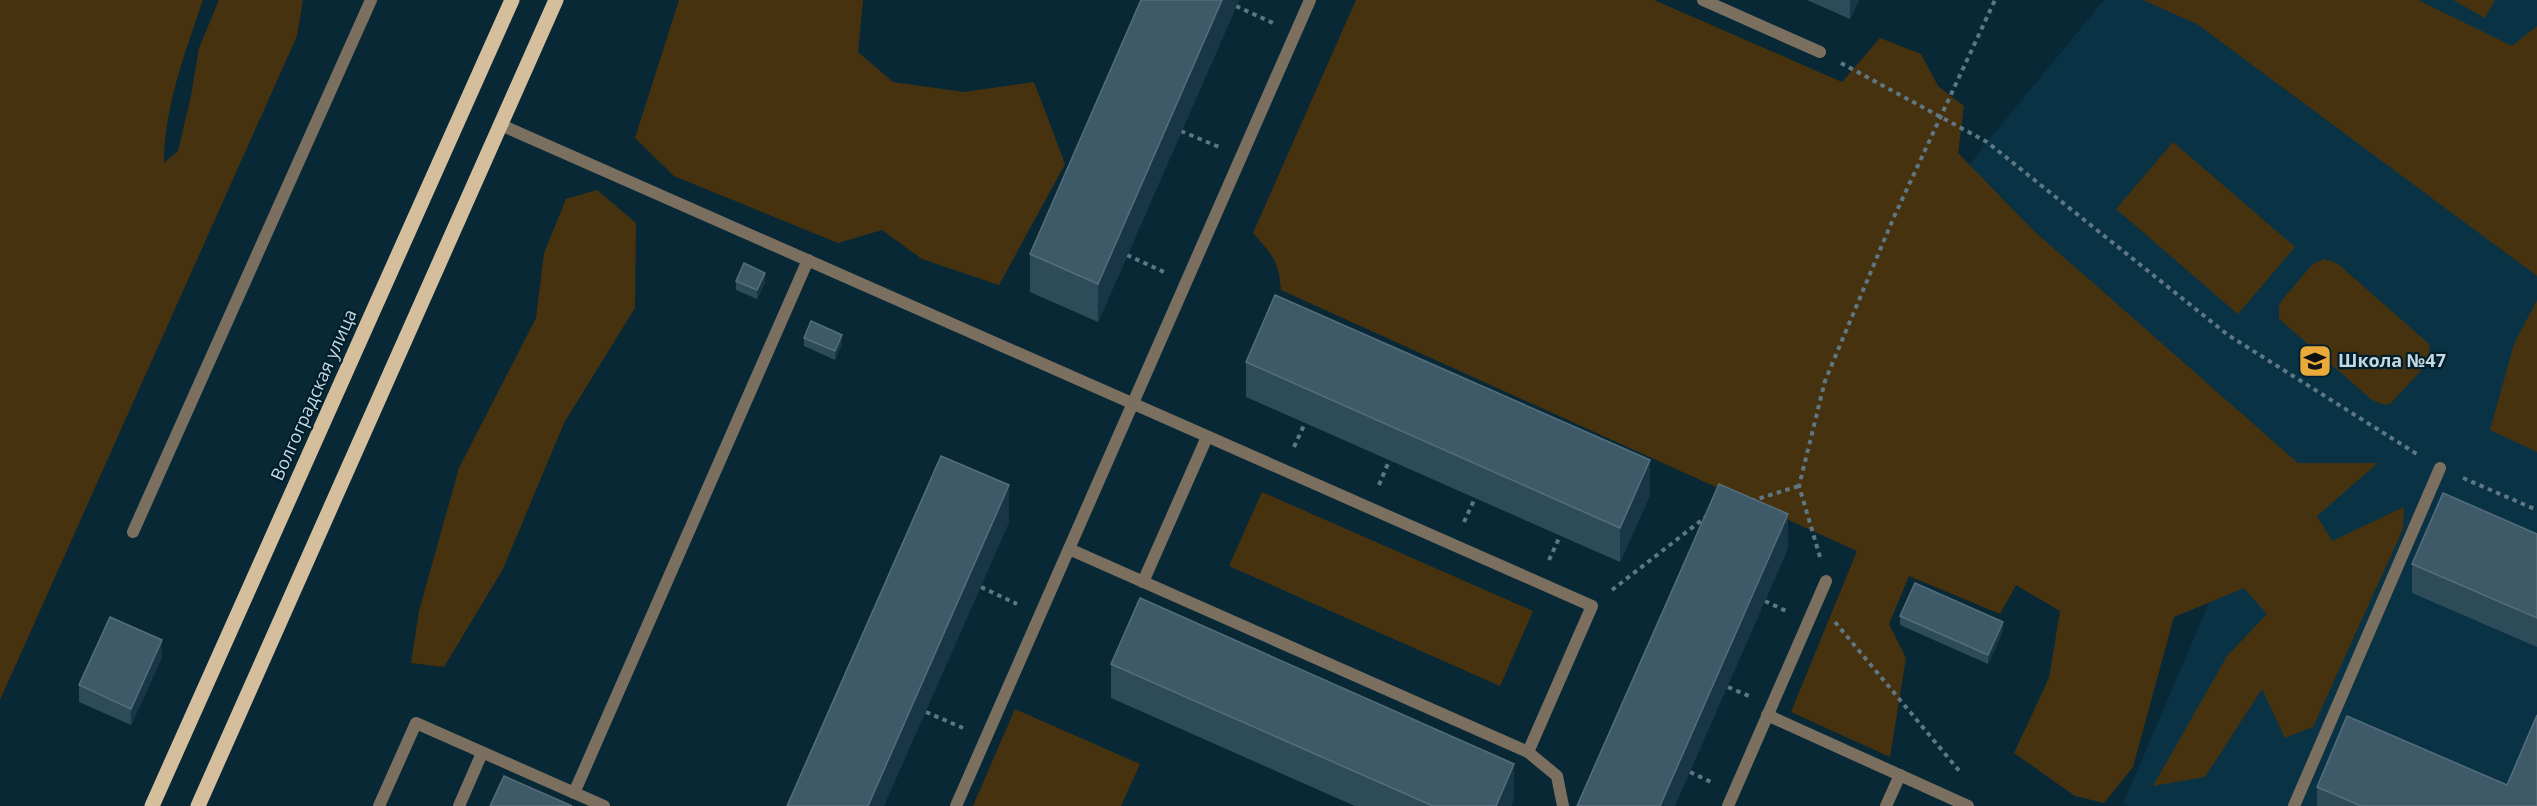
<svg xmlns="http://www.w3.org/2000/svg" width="2537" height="806" viewBox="0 0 2537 806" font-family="'Open Sans',sans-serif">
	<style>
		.built { fill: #093245 }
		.green { fill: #47320f }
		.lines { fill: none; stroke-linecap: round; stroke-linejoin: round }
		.path { stroke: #5e7783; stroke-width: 4; stroke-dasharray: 4.5 4.5; stroke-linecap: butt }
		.service { stroke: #7b7060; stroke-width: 12 }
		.primary { stroke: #d5be9c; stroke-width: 15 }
		.wall { fill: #2e4b5a }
		.shaded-wall { fill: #183646 }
		.building { fill: #3e5a69; stroke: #546e7c; stroke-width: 1.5 }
		.labels { text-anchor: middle; stroke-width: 4.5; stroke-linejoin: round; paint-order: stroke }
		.poi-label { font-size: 18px; font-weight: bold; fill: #c7d8e1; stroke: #001e2c; text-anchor: start }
		.street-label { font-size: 18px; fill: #c7d8e1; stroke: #001e2c }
	</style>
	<rect width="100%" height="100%" fill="#092836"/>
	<path class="built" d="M2104 0H2537V806H2128L2123 804 2248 512 1936 210 1987 142Z"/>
	<g class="green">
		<path d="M0 0H203C185 52 164 108 164 163L178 151 191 96 199 48 219 0H303L297 36 0 700Z"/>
		<path d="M679 0H863L858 52 893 82 964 92 1034 82 1065 164 999 285 922 259 882 230 838 243 674 176 635 138Z"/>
		<path d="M1356 0H1654L1842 82 1880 38 1921 54 1938 86 1964 106 1958 153 2034 231 2298 463H2378L2317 516 2332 541 2404 507 2403 529 2313 727 2285 738 2262 689 2205 777 2153 786 2227 656 2267 614 2244 588 2174 617 2133 767 2104 803 2075 796 2014 753 2049 678 2060 611 2016 585 2000 614 1909 576 1889 624 1906 658 1890 757 1791 712 1857 551 1281 290C1279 260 1272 255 1253 233Z"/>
		<path d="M2143 0H2418L2512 46 2537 26V276L2197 24Z"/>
		<path d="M2453 0H2495L2485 18Z"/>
		<path d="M2173 142 2295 247 2238 314 2116 209Z"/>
		<path d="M597 190 636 223 635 308 564 423 503 569 444 667 411 663 419 611 459 468 536 318 544 253 566 199Z"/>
		<path d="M2324 259 2337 263 2429 344 2430 357 2427 364 2391 403 2385 405 2372 400 2279 319V306L2282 300 2312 265Z"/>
		<path d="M2537 300V452L2490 430 2514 344Z"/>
		<path d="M1262 492 1533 611 1500 686 1229 566Z"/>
		<path d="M1015 709 1140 764 1121 806H973Z"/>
	</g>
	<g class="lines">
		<g class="path">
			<path d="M1236 6 1273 23"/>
			<path d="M1841 63 1987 142 2228 335 2420 456"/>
			<path d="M1181 131 1219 147"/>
			<path d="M1127 255 1164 272"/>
			<path d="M1294 447 1305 423"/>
			<path d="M2463 478 2537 510"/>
			<path d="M1379 485 1389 461"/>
			<path d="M1751 501 1799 486"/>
			<path d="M1464 522 1475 498"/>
			<path d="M1820 557 1799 486 1825 381 1893 219 1995 0"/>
			<path d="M1549 560 1560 536"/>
			<path d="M981 587 1017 604"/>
			<path d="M1612 590 1707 516"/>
			<path d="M1765 601 1786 611"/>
			<path d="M1835 622 1961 773"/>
			<path d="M1728 687 1749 696"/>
			<path d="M926 712 963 728"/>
			<path d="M1690 772 1711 782"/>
		</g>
		<g class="service">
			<path d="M1703 0 1820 52"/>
			<path d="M501 125 1592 606 1528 752"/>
			<path d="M133 532 371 0"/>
			<path d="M1069 549 1528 752 1557 776 1563 806"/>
			<path d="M1143 582 1207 437"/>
			<path d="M1767 715 1968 806"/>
			<path d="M574 793 808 260"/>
			<path d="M379 806 416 723 604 806"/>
			<path d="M459 806 482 753"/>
			<path d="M956 806 1310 0"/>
			<path d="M1728 806 1826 581"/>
			<path d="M1886 806 1900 775"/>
			<path d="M2294 806 2440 468"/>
		</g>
		<g class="primary">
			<path d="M152 806 512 0"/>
			<path d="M198 806 556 0"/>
		</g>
	</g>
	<g class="wall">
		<path d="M1141 0H1239L1098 322 1030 292V254Z"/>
		<path d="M1807 0H1859L1850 19Z"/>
		<path d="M736 281 765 282 757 299 736 290Z"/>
		<path d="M804 338 842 344 835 360 804 346Z"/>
		<path d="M1246 362 1650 495 1620 562 1246 397Z"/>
		<path d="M2537 534V647L2412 593V564Z"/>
		<path d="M1900 616 2003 631 1988 664 1900 625Z"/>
		<path d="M162 657 131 725 79 702V685Z"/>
		<path d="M1111 664 1514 798 1511 806H1355L1111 698Z"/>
		<path d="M2507 785 2537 806H2317V787Z"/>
	</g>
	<g class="shaded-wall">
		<path d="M1222 0H1239L1098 322V284Z"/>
		<path d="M1850 0H1859L1850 19Z"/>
		<path d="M765 273V282L757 299V290Z"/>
		<path d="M842 335V344L835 360V351Z"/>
		<path d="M1650 460V495L1620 562V528Z"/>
		<path d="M1009 485V523L884 806H868Z"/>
		<path d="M1788 514V549L1675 806H1660Z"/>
		<path d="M2003 622V631L1988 664V655Z"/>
		<path d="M162 640V657L131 725V709Z"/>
		<path d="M1514 764V798L1511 806H1496Z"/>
	</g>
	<g class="building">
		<path d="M1141 0H1222L1098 284 1030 254Z"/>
		<path d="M744 263 765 273 757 290 736 281Z"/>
		<path d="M1275 295 1650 460 1620 528 1246 362Z"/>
		<path d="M811 321 842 335 835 351 804 338Z"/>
		<path d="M941 456 1009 485 868 806H787Z"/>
		<path d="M1719 484 1788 514 1660 806H1577Z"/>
		<path d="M2443 493 2537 534V618L2412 564Z"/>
		<path d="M1915 583 2003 622 1988 655 1900 616Z"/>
		<path d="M1140 598 1514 764 1496 806H1433L1111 664Z"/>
		<path d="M110 617 162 640 131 709 79 685Z"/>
		<path d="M2537 715V806H2361L2317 787 2347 716 2507 785Z"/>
		<path d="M504 776 572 806H490Z"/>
	</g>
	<defs>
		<g id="school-square" transform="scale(1.725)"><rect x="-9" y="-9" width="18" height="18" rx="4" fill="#eaaa39" stroke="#001e2c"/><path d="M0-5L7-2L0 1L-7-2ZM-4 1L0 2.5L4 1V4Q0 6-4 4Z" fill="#111"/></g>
	</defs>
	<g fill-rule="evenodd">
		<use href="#school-square" x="2315" y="361"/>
	</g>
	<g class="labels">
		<g class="poi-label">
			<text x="2338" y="367">Школа №47</text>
		</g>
		<g class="street-label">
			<text transform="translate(314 395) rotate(-66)" y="6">Волгоградская улица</text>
		</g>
	</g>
</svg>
